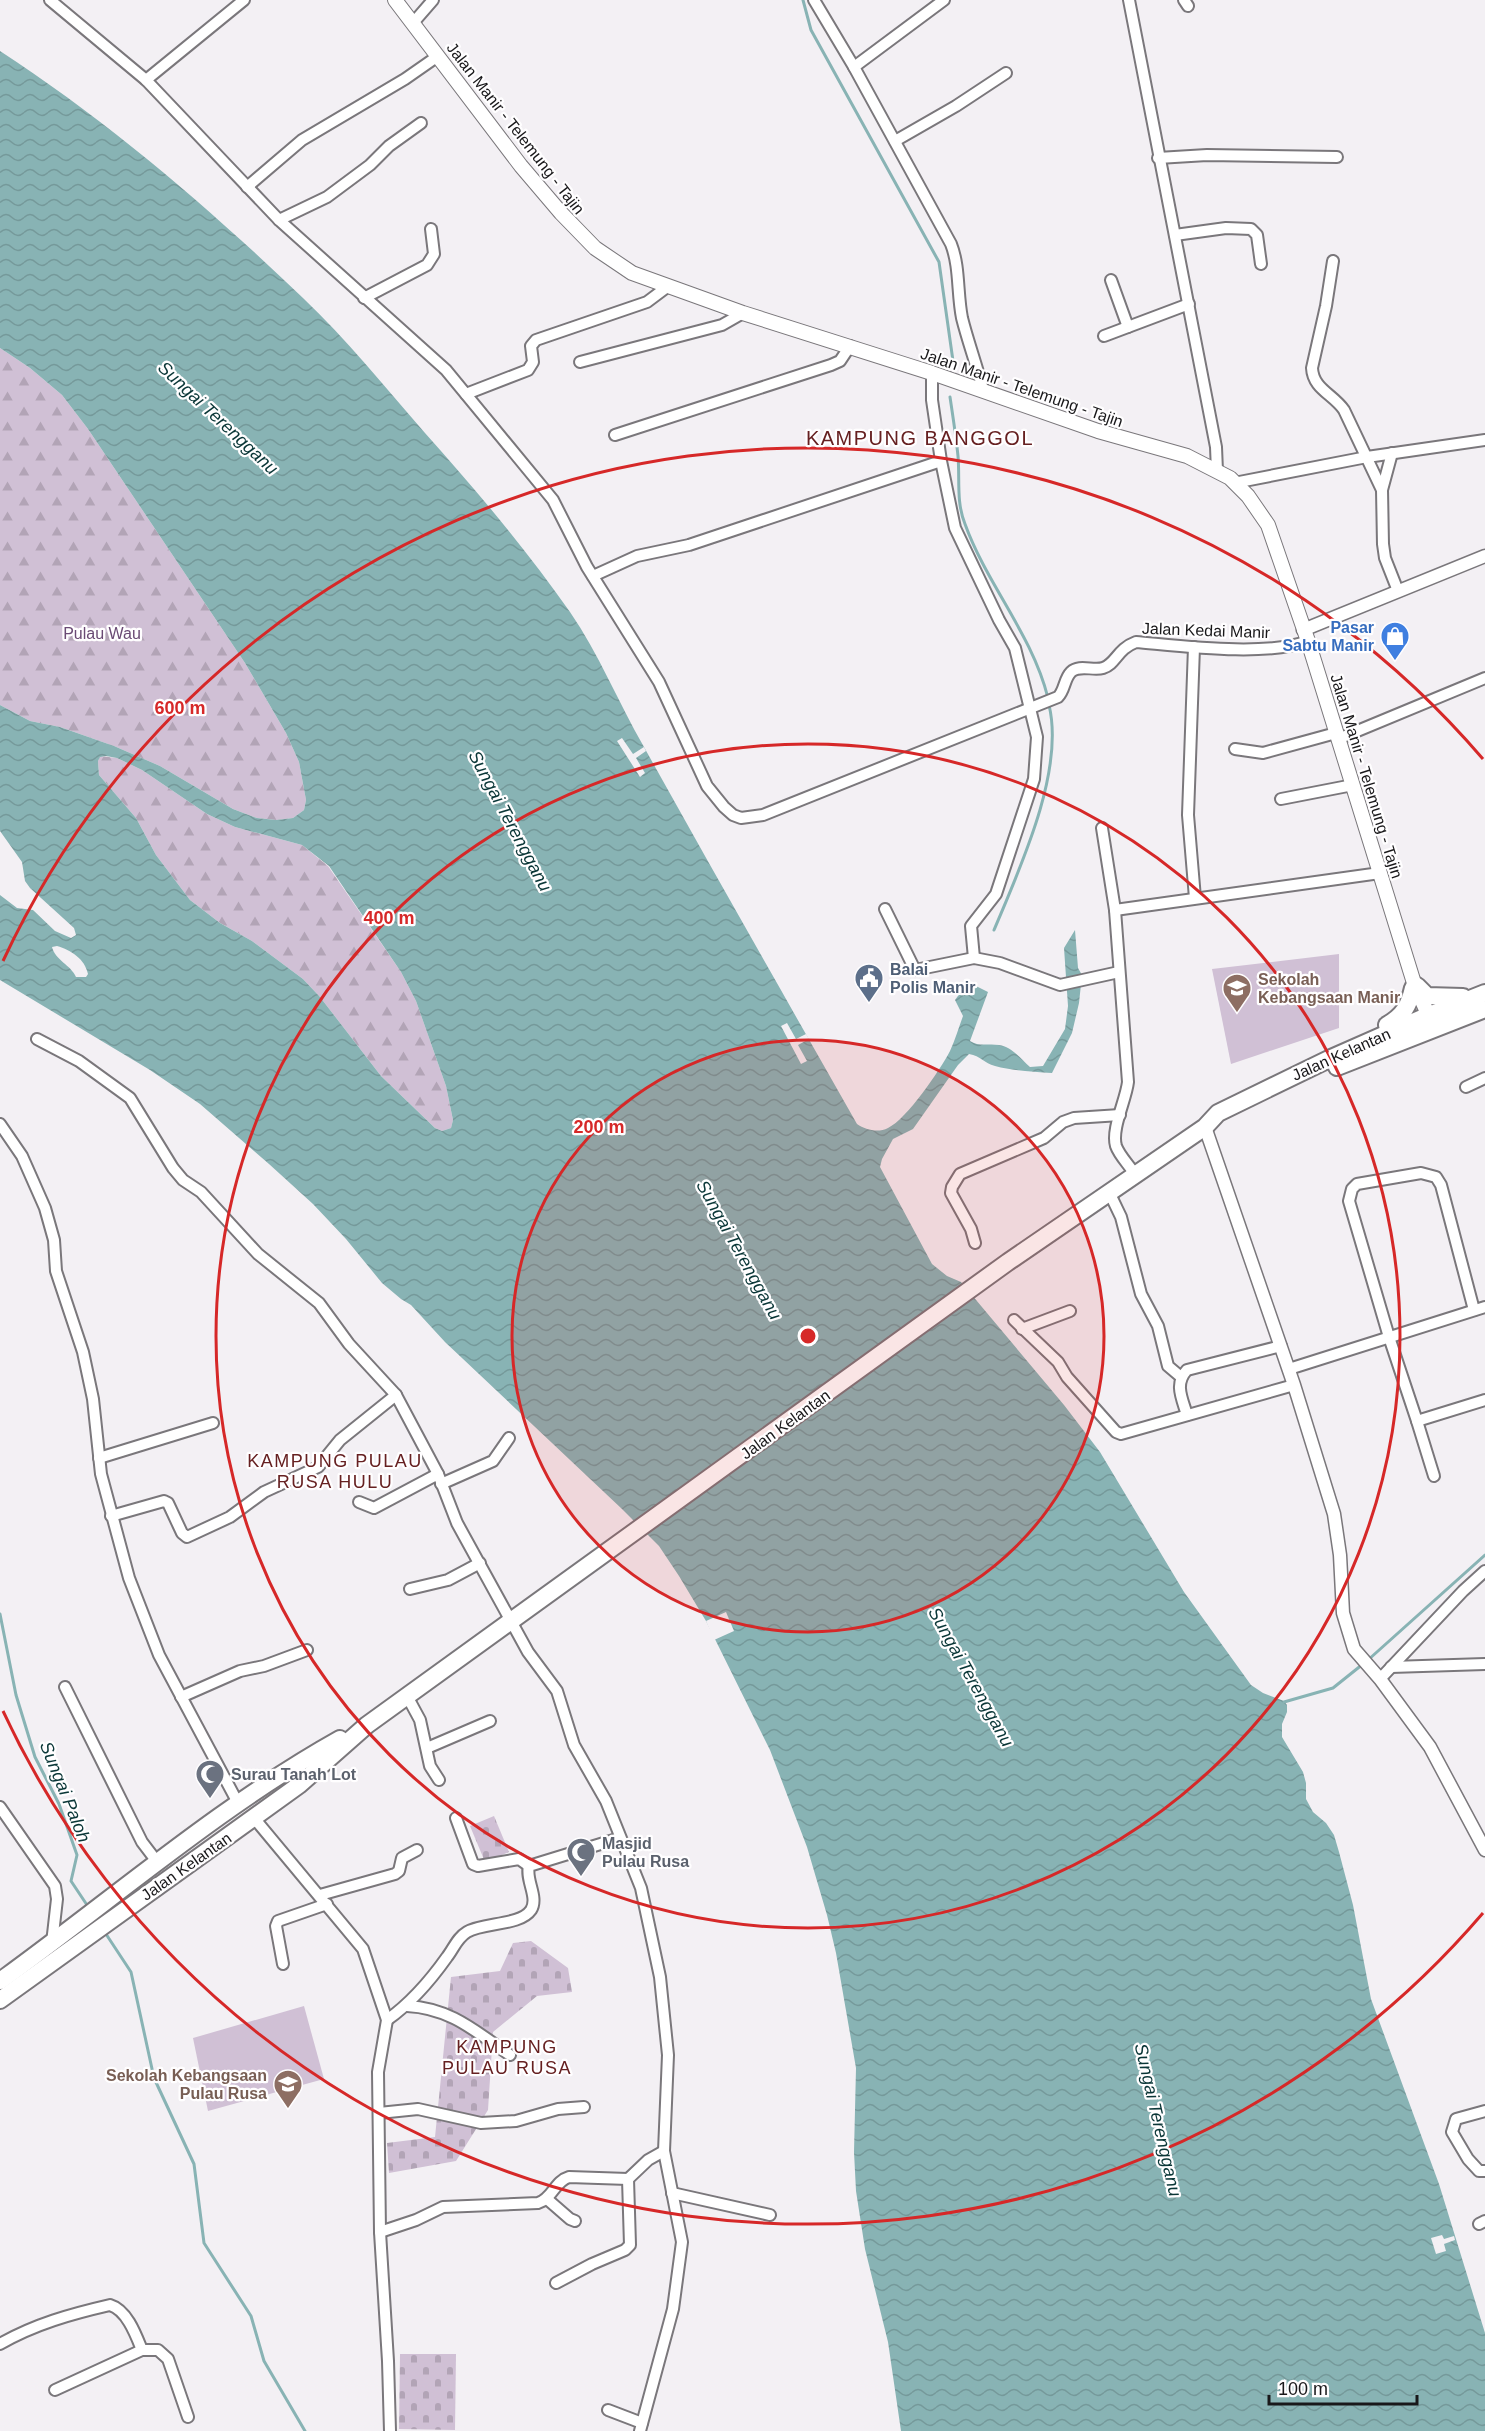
<svg xmlns="http://www.w3.org/2000/svg" width="1485" height="2431" viewBox="0 0 1485 2431" font-family="Arial,sans-serif">
	<style>
		.green { fill: #d0c0d5 }
		.forest { fill: url(#forest-firs) }
		.cemetery { fill: url(#cemetery-stones) }
		.water { fill: url(#water-waves); fill-rule: evenodd }
		.pier { fill: #f3f0f4 }
		.lines { fill: none; stroke-linecap: round; stroke-linejoin: round }
		.stream { stroke: #88b3b4; stroke-width: 3 }
		.minor-casing { stroke: #7a777b; stroke-width: 14 }
		.tertiary-casing { stroke: #7a777b; stroke-width: 15 }
		.secondary-casing { stroke: #7a777b; stroke-width: 16 }
		.trunk-casing { stroke: #7a777b; stroke-width: 20 }
		.minor { stroke: #fff; stroke-width: 10 }
		.tertiary { stroke: #fff; stroke-width: 12 }
		.secondary { stroke: #fff; stroke-width: 14 }
		.trunk { stroke: #fff; stroke-width: 16 }
		.ring { fill: none; stroke: #d62828; stroke-width: 3 }
		.labels { text-anchor: middle; stroke-width: 4.5; stroke-linejoin: round; paint-order: stroke }
		.street-label { font-size: 16px; fill: #19181a; stroke: #fffeff }
		.shop-label { font-size: 16px; font-weight: bold; fill: #366cbe; stroke: #fffeff; text-anchor: end }
		.park-label { font-size: 16px; fill: #6a4a74; stroke: #fffeff }
		.service-label { font-size: 16px; font-weight: bold; fill: #4e5e75; stroke: #fffeff; text-anchor: start }
		.education-label { font-size: 16px; font-weight: bold; fill: #785e54; stroke: #fffeff; text-anchor: start }
		.worship-label { font-size: 16px; font-weight: bold; fill: #5b616d; stroke: #fffeff; text-anchor: start }
		.water-label { font-size: 18px; font-style: italic; fill: #0a3637; stroke: #fffeff }
		.neighbourhood-label { font-size: 18px; letter-spacing: 1.5px; fill: #662021; stroke: #fffeff }
		.quarter-label { font-size: 20px; letter-spacing: 1.5px; fill: #662021; stroke: #fffeff }
		.centre { fill: #d62828; stroke: #fffeff; stroke-width: 3 }
		.ring-label { font-size: 18px; text-anchor: middle; font-weight: bold; fill: #d62828; stroke: #fffeff; stroke-width: 4.5; stroke-linejoin: round; paint-order: stroke }
	</style>
	<defs>
		<pattern id="forest-firs" width="22" height="20" patternUnits="userSpaceOnUse" patternTransform="scale(1.5)"><rect width="22" height="20" fill="#d0c0d5"/><path d="M5 1l3.5 6h-7zM16 11l3.5 6h-7z" fill="#b2a4b6"/></pattern>
		<pattern id="cemetery-stones" width="16" height="16" patternUnits="userSpaceOnUse" patternTransform="scale(1.5)"><rect width="16" height="16" fill="#d0c0d5"/><path d="M2 7V4a2 2 0 0 1 4 0v3zM10 15v-3a2 2 0 0 1 4 0v3z" fill="#b2a4b6"/></pattern>
		<pattern id="water-waves" width="16" height="10" patternUnits="userSpaceOnUse" patternTransform="scale(1.5)"><rect width="16" height="10" fill="#88b3b4"/><path d="M0 5q4-4 8 0t8 0" fill="none" stroke="#75999a"/></pattern>
	</defs>
	<rect width="100%" height="100%" fill="#f3f0f4"/>
	<g class="green">
		<path d="M1339 954V1028L1231 1064 1212 969Z"/>
		<path d="M304 2006 324 2079 208 2111 193 2038Z"/>
	</g>
	<g class="forest">
		<path d="M0 348 30 368 62 395 88 429 245 663 286 733 299 762 306 800 304 810 293 818 276 820 257 818 233 809 160 766 114 746 60 727 30 721 0 705Z"/>
		<path d="M100 756 117 758 142 770 207 814 235 827 302 845 328 866 401 972 416 1001 446 1086 453 1120 451 1128 442 1131 435 1128 381 1076 320 997 303 979 252 941 220 923 190 900 156 855 136 818 99 775 98 761Z"/>
	</g>
	<g class="cemetery">
		<path d="M494 1816 509 1852 485 1862 470 1826Z"/>
		<path d="M531 1941 568 1968 572 1992 537 1996 493 2032 488 2110 456 2161 389 2173 387 2143 435 2137 451 1977 500 1971 513 1943Z"/>
		<path d="M400 2354H456L455 2430 399 2429Z"/>
	</g>
	<path class="water" d="M0 51C109 122 209 208 303 298 347 340 385 387 425 433 476 490 526 549 570 612 599 654 618 702 644 747 714 873 786 999 857 1124 866 1130 878 1133 888 1128 907 1119 940 1070 950 1051 955 1040 959 1027 963 1016L955 1000 968 982 988 992 970 1041C979 1047 989 1043 999 1045 1011 1046 1021 1059 1030 1067L1043 1066 1065 1029 1068 1006 1064 948 1075 930 1078 968 1082 975 1079 1003 1072 1033 1052 1073C1033 1072 1014 1071 995 1066 984 1063 981 1056 969 1054L958 1065 913 1129 893 1139 882 1159 880 1167 932 1264 947 1276 961 1282 1064 1405 1100 1452 1184 1592 1251 1685 1263 1693 1284 1701 1287 1705V1712L1282 1724V1737L1303 1772 1306 1783V1799L1313 1812 1326 1823 1334 1835 1339 1852 1353 1905 1371 1999 1439 2184 1485 2333V2431H901L888 2342 865 2249 856 2191 854 2152 856 2068 836 1953 827 1915 807 1847 770 1750 706 1621 679 1576 659 1546 622 1509 445 1342 411 1305 401 1299 382 1283 346 1239 313 1204 269 1164 200 1104 150 1070 0 980V895L17 908 33 910 55 931 71 938 76 935 74 928 30 888 25 881 22 862 0 831V705L30 721 60 727 114 746 160 766 233 809 257 818 276 820 293 818 304 810 306 800 299 762 286 733 245 663 88 429 62 395 30 368 0 348ZM106 756 117 758 142 770 207 814 235 827 302 845 329 866 401 972 416 1001 446 1086 453 1120 451 1128 442 1131 435 1128 381 1076 320 997 303 979 252 941 220 923 190 900 156 855 136 818 99 775 98 761 100 757ZM57 946C71 950 85 959 88 974L86 977H76C71 965 55 960 52 947Z"/>
	<g class="pier">
		<path d="M622 738 633 754 644 747 646 751 636 758 645 773 640 777 617 741Z"/>
		<path d="M787 1023 796 1039 806 1034 809 1039 798 1045 807 1061 801 1064 781 1026Z"/>
		<path d="M726 1612 734 1631 714 1640 706 1621Z"/>
		<path d="M1442 2235 1444 2239 1454 2236 1455 2240 1444 2244 1446 2251 1436 2254 1431 2238Z"/>
	</g>
	<g class="lines">
		<g class="stream">
			<path d="M803 0 811 30 939 262 953 361"/>
			<path d="M950 397C953 417 956 436 958 456 960 479 956 502 965 524 987 585 1032 634 1048 698"/>
			<path d="M994 930C1020 868 1065 771 1049 705"/>
			<path d="M0 1614 16 1695 35 1757 59 1804 77 1855 71 1881 89 1908"/>
			<path d="M1368 1660 1485 1555"/>
			<path d="M1284 1702 1333 1688 1363 1664"/>
			<path d="M104 1931 131 1972 154 2078 194 2164 204 2243 251 2316 264 2361 305 2431"/>
		</g>
		<g class="minor-casing">
			<g id="minor">
				<path d="M50 0 146 80 279 220 446 370 553 500 587 567 659 682 707 786 724 807 733 815 741 818 763 815 1058 697C1065 690 1064 679 1071 672 1079 664 1093 671 1103 668 1116 664 1117 649 1136 642 1182 646 1266 657 1308 641"/>
				<path d="M814 0 854 67 951 244C960 267 957 293 962 318 968 342 977 366 983 390"/>
				<path d="M1129 0 1216 447 1217 471"/>
				<path d="M1184 0 1188 6"/>
				<path d="M413 23 433 0"/>
				<path d="M854 67 944 0"/>
				<path d="M146 80 244 0"/>
				<path d="M895 141 956 106 1006 73"/>
				<path d="M1158 158 1207 155 1337 157"/>
				<path d="M247 187 302 140 405 79 438 56"/>
				<path d="M279 220 327 197 370 165 389 146 421 123"/>
				<path d="M1175 235 1226 228 1251 229 1257 235 1261 264"/>
				<path d="M1333 261 1326 306 1312 368C1313 389 1333 394 1344 410L1382 490 1383 544 1385 558 1398 591"/>
				<path d="M1111 280 1128 327"/>
				<path d="M364 298 427 265 434 254 431 229"/>
				<path d="M1104 336 1189 304"/>
				<path d="M580 362 722 325 743 313"/>
				<path d="M932 373V400L941 461 955 528 999 620 1015 648 1037 737 1034 779 996 894 971 926 974 958"/>
				<path d="M466 394 528 370 533 362 531 346 536 340 647 302 667 287"/>
				<path d="M615 435 831 365 840 361 850 346"/>
				<path d="M1234 483 1367 457 1485 440"/>
				<path d="M1382 490 1392 453"/>
				<path d="M593 576 637 556 689 545 941 461"/>
				<path d="M1194 647 1188 815 1195 898"/>
				<path d="M1338 739 1485 678"/>
				<path d="M1235 749 1263 753 1336 733"/>
				<path d="M1281 799 1353 785"/>
				<path d="M1102 828 1115 910 1128 1082C1126 1100 1111 1129 1116 1146 1119 1155 1129 1165 1134 1173"/>
				<path d="M885 909 915 970 974 958 1000 963 1060 985 1119 972"/>
				<path d="M1115 910 1380 873"/>
				<path d="M37 1039 79 1061 130 1098 173 1168 183 1180 201 1192 258 1254 319 1303 349 1344 396 1395 438 1474 457 1523 528 1652 557 1691 574 1745 606 1801 641 1888 660 1977 668 2055 664 2151 682 2242 673 2309 640 2431"/>
				<path d="M1466 1087 1485 1078"/>
				<path d="M0 1124 22 1156 45 1208 54 1240 56 1271 83 1352 93 1399 101 1474 129 1578 159 1655 238 1803"/>
				<path d="M1109 1192 1121 1217 1141 1294 1158 1326 1168 1366 1181 1377"/>
				<path d="M975 1243 971 1229 951 1193 952 1187 960 1174 1044 1138 1063 1122 1074 1118 1120 1115"/>
				<path d="M1474 1310 1441 1185 1436 1177 1421 1173 1357 1184 1352 1189 1349 1201 1389 1337 1417 1421 1485 1400"/>
				<path d="M1014 1320 1058 1362 1067 1377 1116 1432 1121 1434 1294 1385"/>
				<path d="M1022 1329 1070 1311"/>
				<path d="M1289 1369 1485 1307"/>
				<path d="M1187 1415C1182 1398 1174 1384 1187 1370L1281 1346"/>
				<path d="M1417 1421 1434 1476"/>
				<path d="M99 1458 213 1423"/>
				<path d="M441 1484 493 1461 509 1438"/>
				<path d="M359 1502 374 1508 438 1474"/>
				<path d="M111 1516 164 1501 168 1503 182 1533 187 1537 230 1517 264 1492 318 1467 340 1440 396 1395"/>
				<path d="M410 1589 448 1580 480 1563"/>
				<path d="M1391 1667 1485 1664"/>
				<path d="M1380 1679 1463 1591 1485 1571"/>
				<path d="M65 1687 142 1842 158 1863"/>
				<path d="M407 1696 420 1720 430 1766 439 1780"/>
				<path d="M181 1697 240 1671 264 1666 307 1650"/>
				<path d="M427 1748 490 1721"/>
				<path d="M0 1807 55 1886 57 1899 52 1943"/>
				<path d="M254 1818 363 1949 387 2020 378 2072 380 2232 388 2361 390 2431"/>
				<path d="M456 1818 473 1864 478 1866 519 1859 529 1866"/>
				<path d="M320 1895 395 1874 399 1871 402 1858 417 1850"/>
				<path d="M283 1964 276 1926 278 1921 327 1904"/>
				<path d="M407 2006C450 2008 475 2031 510 2055"/>
				<path d="M387 2020C411 2003 430 1981 447 1957 454 1948 457 1938 467 1932 483 1922 520 1926 531 1910 539 1897 525 1880 529 1866L620 1838"/>
				<path d="M1485 2111 1456 2119 1452 2132 1468 2159 1479 2171H1485"/>
				<path d="M379 2113 418 2109 481 2123 516 2121 558 2109 584 2107"/>
				<path d="M672 2193 770 2215"/>
				<path d="M547 2199 570 2219 575 2221"/>
				<path d="M1479 2224 1485 2221"/>
				<path d="M380 2232 416 2220 443 2207 538 2203C552 2199 555 2181 569 2177L628 2179 648 2160 664 2151"/>
				<path d="M556 2283 592 2264 625 2250 630 2245 628 2179"/>
				<path d="M0 2344C35 2324 71 2314 110 2305 127 2310 136 2335 142 2350H158L168 2359 188 2417"/>
				<path d="M55 2390 142 2350"/>
				<path d="M608 2410 642 2423"/>
			</g>
		</g>
		<g class="tertiary-casing">
			<g id="tertiary">
				<path d="M1303 630 1485 556"/>
				<path d="M1205 1127 1294 1385 1334 1514 1340 1555 1343 1613 1354 1649 1380 1679 1430 1747 1485 1850"/>
			</g>
		</g>
		<g class="secondary-casing">
			<path id="secondary" d="M395 0 521 166 561 213 595 248 632 273 743 313 932 373 1098 431 1187 456 1230 478 1248 496 1268 525 1308 641 1414 983 1432 1023"/>
		</g>
		<g class="trunk-casing">
			<g id="trunk">
				<path d="M1417 986 1427 996 1463 997"/>
				<path d="M1387 1025C1403 1016 1409 1006 1413 988"/>
				<path d="M1337 1067 1485 1009"/>
				<path d="M0 1981C112 1900 220 1806 340 1739"/>
				<path d="M0 2000 299 1785 367 1725 1008 1262 1205 1127 1218 1113 1329 1059 1422 1018 1485 993"/>
			</g>
		</g>
		<use href="#minor" class="minor"/>
		<use href="#tertiary" class="tertiary"/>
		<use href="#secondary" class="secondary"/>
		<use href="#trunk" class="trunk"/>
	</g>
	<circle cx="808" cy="1336" r="296" fill="#d62828" fill-opacity=".12"/>
	<g class="ring">
		<circle cx="808" cy="1336" r="296"/>
		<circle cx="808" cy="1336" r="592"/>
		<path d="M1483 1913A888 888 0 0 1 3 1711M3 961A888 888 0 0 1 1483 759"/>
	</g>
	<defs>
		<g id="shop-pin" transform="scale(1.5)"><path d="M0 17L-7.5 6A9.5 9.5 0 1 1 7.5 6Z" fill="#3f7fe0" stroke="#fffeff"/><path d="M-5-2.5h2.3a2.7 3.5 0 0 1 5.4 0H5L5.5 6h-11ZM-1.5-2.5h3a1.5 2.3 0 0 0-3 0Z" fill="#fff"/></g>
		<g id="civic-pin" transform="scale(1.5)"><path d="M0 17L-7.5 6A9.5 9.5 0 1 1 7.5 6Z" fill="#5c6f8a" stroke="#fffeff"/><path d="M-.6-6.5H3V-4.5H.6V-3L4-1V1h2V6H-6V1h2V-1L-.6-3ZM-1.2 2.5V6h2.4V2.5Z" fill="#fff"/></g>
		<g id="school-pin" transform="scale(1.5)"><path d="M0 17L-7.5 6A9.5 9.5 0 1 1 7.5 6Z" fill="#8d6e63" stroke="#fffeff"/><path d="M0-5L7-2L0 1L-7-2ZM-4 1L0 2.5L4 1V4Q0 6-4 4Z" fill="#fff"/></g>
		<g id="mosque-pin" transform="scale(1.5)"><path d="M0 17L-7.5 6A9.5 9.5 0 1 1 7.5 6Z" fill="#6b7280" stroke="#fffeff"/><path d="M3.5-4.9A6 6 0 1 0 3.5 4.9A5 5 0 1 1 3.5-4.9Z" fill="#fff"/></g>
	</defs>
	<g fill-rule="evenodd">
		<use href="#shop-pin" x="1395" y="636"/>
		<use href="#civic-pin" x="869" y="978"/>
		<use href="#school-pin" x="1237" y="988"/>
		<use href="#mosque-pin" x="210" y="1774"/>
		<use href="#mosque-pin" x="581" y="1852"/>
		<use href="#school-pin" x="288" y="2084"/>
	</g>
	<g class="labels">
		<g class="street-label">
			<text transform="translate(516 128) rotate(52)" y="6">Jalan Manir - Telemung - Tajin</text>
			<text transform="translate(1022 387) rotate(19)" y="6">Jalan Manir - Telemung - Tajin</text>
			<text transform="translate(1206 630) rotate(2)" y="6">Jalan Kedai Manir</text>
			<text transform="translate(1367 776) rotate(73)" y="6">Jalan Manir - Telemung - Tajin</text>
			<text transform="translate(1341 1054) rotate(-24)" y="6">Jalan Kelantan</text>
			<text transform="translate(785 1424) rotate(-36)" y="6">Jalan Kelantan</text>
			<text transform="translate(186 1866) rotate(-35)" y="6">Jalan Kelantan</text>
		</g>
		<g class="shop-label">
			<text x="1374" y="633">Pasar<tspan x="1374" dy="18">Sabtu Manir</tspan></text>
		</g>
		<g class="park-label">
			<text x="102" y="639">Pulau Wau</text>
		</g>
		<g class="service-label">
			<text x="890" y="975">Balai<tspan x="890" dy="18">Polis Manir</tspan></text>
		</g>
		<g class="education-label">
			<text x="1258" y="985">Sekolah<tspan x="1258" dy="18">Kebangsaan Manir</tspan></text>
			<text x="267" y="2081" text-anchor="end">Sekolah Kebangsaan<tspan x="267" dy="18">Pulau Rusa</tspan></text>
		</g>
		<g class="worship-label">
			<text x="231" y="1780">Surau Tanah Lot</text>
			<text x="602" y="1849">Masjid<tspan x="602" dy="18">Pulau Rusa</tspan></text>
		</g>
		<g class="water-label">
			<text transform="translate(218 418) rotate(43)" y="6">Sungai Terengganu</text>
			<text transform="translate(510 821) rotate(62)" y="6">Sungai Terengganu</text>
			<text transform="translate(739 1250) rotate(61)" y="6">Sungai Terengganu</text>
			<text transform="translate(971 1677) rotate(61)" y="6">Sungai Terengganu</text>
			<text transform="translate(65 1792) rotate(68)" y="6">Sungai Paloh</text>
			<text transform="translate(1158 2120) rotate(77)" y="6">Sungai Terengganu</text>
		</g>
		<g class="neighbourhood-label">
			<text x="335" y="1467">KAMPUNG PULAU<tspan x="335" dy="21">RUSA HULU</tspan></text>
			<text x="507" y="2053">KAMPUNG<tspan x="507" dy="21">PULAU RUSA</tspan></text>
		</g>
		<g class="quarter-label">
			<text x="920" y="445">KAMPUNG BANGGOL</text>
		</g>
	</g>
	<circle cx="808" cy="1336" r="9" class="centre"/>
	<g class="ring-label">
		<text x="180" y="714">600 m</text>
		<text x="389" y="924">400 m</text>
		<text x="599" y="1133">200 m</text>
	</g>
	<path d="M1269 2395v9h148v-9" fill="none" stroke="#19181a" stroke-width="3"/>
	<text x="1278" y="2395" font-size="18" fill="#19181a" stroke="#fffeff" stroke-width="4.5" paint-order="stroke">100 m</text>
</svg>
